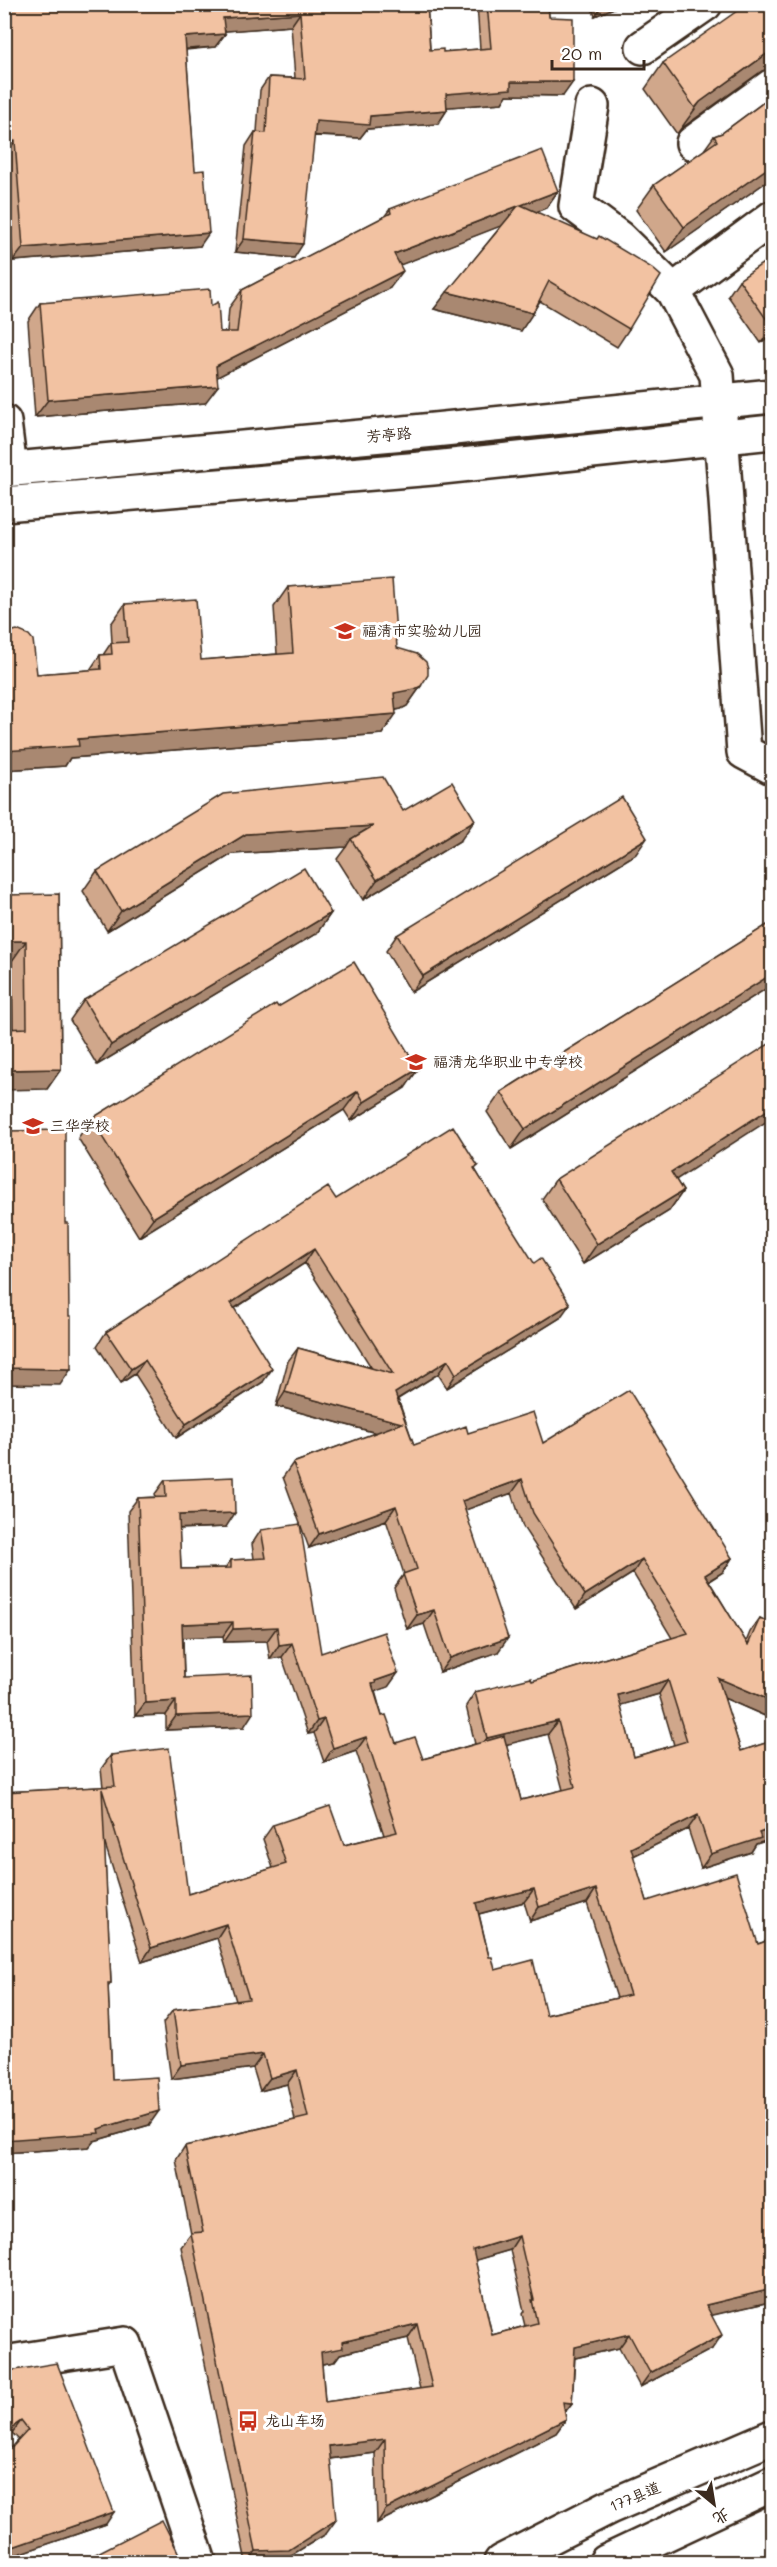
<svg xmlns="http://www.w3.org/2000/svg" width="777" height="2567" viewBox="0 0 777 2567" font-family="Mali,'LXGW WenKai TC',sans-serif">
	<style>
		.lines { fill: none; stroke-linecap: round; stroke-linejoin: round }
		.minor-casing { stroke: #3b2a1e; stroke-width: 38 }
		.major-casing { stroke: #3b2a1e; stroke-width: 38 }
		.minor { stroke: #fff; stroke-width: 33 }
		.major { stroke: #fff; stroke-width: 33 }
		.wall { fill: #d0a78b; stroke: #3b2a1e; stroke-width: 1.5; fill-rule: evenodd }
		.shaded-wall { fill: #a98871; stroke: #3b2a1e; stroke-width: 1.5 }
		.building { fill: #f2c2a2; stroke: #3b2a1e; stroke-width: 1.5; fill-rule: evenodd }
		.labels { text-anchor: middle; stroke-width: 6; stroke-linejoin: round; paint-order: stroke }
		.street-label { font-size: 15px; fill: #3b2a1e; stroke: #fff }
		.poi-label { font-size: 15px; fill: #3b2a1e; stroke: #fff; text-anchor: start }
	</style>
	<rect width="100%" height="100%" fill="#fff"/>
	<filter id="ink" filterUnits="userSpaceOnUse"><feTurbulence type="fractalNoise" baseFrequency=".0167" numOctaves="2"/><feDisplacementMap in="SourceGraphic" scale="12" xChannelSelector="R" yChannelSelector="G"/><feConvolveMatrix kernelMatrix="1 2 1 2 8 2 1 2 1" color-interpolation-filters="sRGB"/></filter>
	<g filter="url(#ink)">
		<g class="lines">
			<g class="minor-casing">
				<g id="minor">
					<path d="M643 47 705 4"/>
					<path d="M592 106 576 206 619 238 673 291 717 375 744 752 772 767"/>
					<path d="M693 143 772 86"/>
					<path d="M673 291 772 218"/>
					<path d="M4 422 10 469"/>
					<path d="M4 470 404 433 772 396"/>
					<path d="M4 504 433 468 772 432"/>
					<path d="M4 2363 125 2344 199 2562"/>
				</g>
			</g>
			<g class="major-casing">
				<g id="major">
					<path d="M501 2562 609 2507 772 2437"/>
					<path d="M606 2562 772 2484"/>
				</g>
			</g>
			<use href="#minor" class="minor"/>
			<use href="#major" class="major"/>
		</g>
		<g class="wall">
			<path d="M4 4H427L430 50 443 52 480 49 477 4H548L549 17 563 96 507 95 502 103 447 107V110L438 124 367 129 360 138 314 136 294 258 235 252 246 146 255 132H257L260 90 269 77 295 78 291 26 224 31 225 34 215 47 186 50 200 246 13 261 6 155H4Z"/>
			<path d="M590 4H623L595 16Z"/>
			<path d="M772 4V68L762 71 682 128 677 134 645 89 663 63Z"/>
			<path d="M772 96V178L666 252 636 210 654 185 704 150 714 136 722 133Z"/>
			<path d="M558 191 546 208 536 212 629 329 617 347 540 301 521 331 434 309 502 225 399 265 390 288 217 377 205 403 35 417 28 321 40 303 211 306 220 332H227L229 308 242 290 384 217 390 209Z"/>
			<path d="M772 257V336L761 343 728 296 739 280Z"/>
			<path d="M772 556V575L768 563Z"/>
			<path d="M288 587 397 648 421 686 407 706 401 709 396 710 382 734 70 758 65 766 4 770V635L37 674 90 670 100 655H103L111 643H112L111 624 125 604 201 660 277 654 274 607Z"/>
			<path d="M772 683V700L769 688Z"/>
			<path d="M403 811 461 840 363 900 337 859 346 847 232 854 107 931 83 891 97 871Z"/>
			<path d="M636 854 411 992 386 951 397 935Z"/>
			<path d="M59 894 61 1069 47 1089 13 1029 12 961H4Z"/>
			<path d="M331 913 317 933 97 1065 70 1020 84 1000Z"/>
			<path d="M772 922V985L511 1149 487 1112 501 1092Z"/>
			<path d="M278 1007 418 1069 405 1088 351 1121 344 1110 139 1237 78 1138 91 1119Z"/>
			<path d="M478 1166 475 1169 560 1318 447 1388 438 1374 398 1399 414 1445 468 1433 543 1443 732 1558 723 1572 709 1581 746 1642 750 1632 760 1618 772 1624V1719L724 1698 741 1751 772 1741V1839L756 1844 751 1852 701 1868 688 1829 633 1856 647 1901 758 1944 772 1939V2315L765 2303 711 2315 712 2349 640 2387 619 2348 575 2358 572 2403 565 2412 566 2419 556 2433 377 2523 375 2453 330 2459 326 2534 280 2562H246L181 2247 191 2234 176 2160 185 2146 295 2120 287 2084 260 2091 253 2068 171 2079 163 2023 173 2010 236 2001 217 1938 142 1962 104 1841 111 1983 108 1987 112 2080 149 2125 94 2141 89 2147 4 2153V1792L103 1787 101 1769 111 1755 188 1894 273 1868 263 1839 273 1825 344 1845 384 1835 356 1751 324 1762 314 1733 308 1734 282 1657 270 1659 267 1641 224 1642 223 1636 183 1637 184 1678 244 1727 166 1730V1715L135 1716 128 1511 138 1498 156 1497 155 1494 165 1480 226 1527 179 1529 181 1569 225 1568 231 1560 254 1559 252 1544 261 1530 321 1653 388 1687 375 1691 382 1716 396 1743 423 1759 475 1744 466 1706 475 1692 532 1681 672 1638 633 1573 576 1609 523 1527 512 1493 465 1510 498 1652 440 1672 424 1624 407 1629 394 1588 404 1574 386 1520 309 1548 283 1477 293 1463 376 1433 276 1406 288 1361 298 1348 371 1367 305 1263 234 1309 263 1382 176 1438 135 1374 121 1383 97 1346 106 1332 336 1199ZM659 1694 674 1745 634 1757 620 1705ZM548 1734 563 1790 521 1800 506 1744ZM524 1902 530 1921 587 1903 617 1998 546 2015 495 1970 489 1957 479 1914ZM510 2250 524 2311 522 2314 525 2326 492 2335 475 2260ZM408 2338 420 2389 325 2402 322 2364 334 2362 340 2354Z"/>
			<path d="M556 1179 676 1180 683 1191 669 1211 583 1264 542 1199Z"/>
			<path d="M4 2367 106 2524 4 2559V2456L19 2440 12 2433Z"/>
		</g>
		<g class="shaded-wall">
			<path d="M603 4H623L595 16Z"/>
			<path d="M300 13 291 26 214 32 223 18Z"/>
			<path d="M225 34 215 47 175 50 185 37Z"/>
			<path d="M772 50V68L762 71 682 128 677 134 700 102Z"/>
			<path d="M511 82H573L563 96 507 95 502 103 437 108 446 94Z"/>
			<path d="M447 110 438 124 367 129 360 138 306 135 316 121 370 116Z"/>
			<path d="M15 141 6 155H4V144L6 142Z"/>
			<path d="M772 165V178L666 252 684 227Z"/>
			<path d="M558 191 546 208 508 223 521 205Z"/>
			<path d="M518 206 506 224 382 272 394 254Z"/>
			<path d="M209 233 200 246 13 261 23 248Z"/>
			<path d="M244 239 303 244 294 258 235 252Z"/>
			<path d="M403 271 390 288 204 384 216 366Z"/>
			<path d="M447 292 533 313 521 331 434 309Z"/>
			<path d="M772 328V336L761 343Z"/>
			<path d="M218 386 205 403 35 417 48 400Z"/>
			<path d="M421 686 407 706 401 709 380 713 394 693Z"/>
			<path d="M396 714 382 734 70 758 65 766 4 770V751L78 739Z"/>
			<path d="M475 820 461 840 363 900 377 880Z"/>
			<path d="M373 826 351 839 346 847 232 854 107 931 121 911 246 834Z"/>
			<path d="M647 838 636 854 411 992 423 976Z"/>
			<path d="M331 913 317 933 97 1065 111 1045Z"/>
			<path d="M4 941H26L12 961H4Z"/>
			<path d="M772 974V985L511 1149 525 1129Z"/>
			<path d="M61 1069 47 1089 4 1090V1070Z"/>
			<path d="M418 1069 405 1088 351 1121 364 1102Z"/>
			<path d="M358 1091 344 1110 139 1237 153 1218Z"/>
			<path d="M772 1107V1118L657 1192 671 1172Z"/>
			<path d="M683 1191 669 1211 583 1264 597 1244Z"/>
			<path d="M314 1249 305 1263 221 1317 231 1303Z"/>
			<path d="M570 1304 560 1318 447 1388 456 1374Z"/>
			<path d="M145 1360 135 1374 121 1383 131 1369Z"/>
			<path d="M448 1360 438 1374 386 1406 395 1393Z"/>
			<path d="M4 1368 71 1369 60 1385 4 1384Z"/>
			<path d="M272 1369 263 1382 176 1438 186 1424Z"/>
			<path d="M285 1392 402 1423 392 1437 276 1406Z"/>
			<path d="M522 1479 512 1493 452 1515 462 1501Z"/>
			<path d="M396 1506 386 1520 309 1548 319 1534Z"/>
			<path d="M235 1513 226 1527 169 1529 179 1515Z"/>
			<path d="M732 1558 723 1572 695 1589 705 1575Z"/>
			<path d="M642 1559 633 1573 576 1609 585 1595Z"/>
			<path d="M434 1610 424 1624 407 1629 417 1615Z"/>
			<path d="M233 1622 223 1636 173 1638 182 1624Z"/>
			<path d="M277 1627 267 1641 224 1642 233 1629Z"/>
			<path d="M508 1638 498 1652 440 1672 450 1658Z"/>
			<path d="M292 1643 282 1657 270 1659 279 1645Z"/>
			<path d="M398 1673 388 1687 368 1694 363 1698 375 1681Z"/>
			<path d="M718 1678 772 1701V1719L708 1691Z"/>
			<path d="M668 1680 659 1694 608 1709 618 1695Z"/>
			<path d="M176 1701 166 1715 135 1716 145 1703Z"/>
			<path d="M253 1713 244 1727 166 1730 176 1716Z"/>
			<path d="M324 1719 314 1733 308 1734 317 1721Z"/>
			<path d="M558 1721 548 1734 477 1752 487 1738Z"/>
			<path d="M366 1737 356 1751 324 1762 333 1748Z"/>
			<path d="M698 1815 688 1829 621 1862 631 1848Z"/>
			<path d="M772 1828V1839L756 1844 751 1852 701 1868 711 1854 759 1833Z"/>
			<path d="M534 1889 524 1902 467 1917 476 1903Z"/>
			<path d="M596 1889 587 1903 530 1921 539 1907Z"/>
			<path d="M226 1924 217 1938 142 1962 151 1948Z"/>
			<path d="M263 2054 253 2068 171 2079 181 2065Z"/>
			<path d="M297 2070 287 2084 260 2091 270 2078Z"/>
			<path d="M159 2111 149 2125 94 2141 89 2147 4 2153V2140L98 2129Z"/>
			<path d="M519 2236 510 2250 463 2264 473 2250Z"/>
			<path d="M772 2289V2292L765 2303 696 2319 706 2305Z"/>
			<path d="M417 2324 408 2338 340 2354 334 2362 311 2366 321 2352 342 2342Z"/>
			<path d="M629 2334 619 2348 566 2360 575 2347Z"/>
			<path d="M722 2335 712 2349 640 2387 650 2373Z"/>
			<path d="M563 2402 572 2403 562 2416Z"/>
			<path d="M566 2419 556 2433 377 2523 386 2509Z"/>
			<path d="M21 2421 12 2433 4 2439V2433Z"/>
			<path d="M385 2439 375 2453 320 2460 329 2446Z"/>
			<path d="M114 2512 106 2524 4 2559V2550Z"/>
			<path d="M336 2520 326 2534 280 2562H248L256 2551Z"/>
		</g>
		<g class="building">
			<path d="M4 4H427L430 50 443 49V52L491 48 487 4H548L549 17 573 18V82H511V89L446 94 447 110 370 116 369 125 316 121 303 244 244 239 255 132 266 133 269 77 305 79 300 13 223 18 225 34 185 37 195 171 204 170 209 233 23 248 15 141 6 142 4 120Z"/>
			<path d="M747 4H772V50L700 102 695 108 663 63Z"/>
			<path d="M772 96V165L684 227 654 185 717 141 714 136 722 133Z"/>
			<path d="M542 150 558 191 521 205 597 239 599 236 652 268 661 276 629 329 549 281 533 313 447 292 518 206 394 254 403 271 216 366 218 386 48 400 40 303 210 289 211 306 218 302 220 332H237L242 290 391 213 390 209Z"/>
			<path d="M772 257V327L739 280Z"/>
			<path d="M392 579 397 648 417 654 426 662 428 668V675L421 686 415 689 394 693 396 714 78 739 79 746 4 751V635L6 633 17 630 29 635 33 640 37 674 101 669 100 655 112 654 111 643 128 642 125 604 196 599 201 660 293 653 288 587Z"/>
			<path d="M383 777 403 811 452 782 475 820 377 880 351 839 373 826 246 834 121 911 97 871 223 794Z"/>
			<path d="M622 797 647 838 423 976 397 935Z"/>
			<path d="M304 868 331 913 111 1045 84 1000Z"/>
			<path d="M59 894 61 1069 4 1070V1029L27 1028 26 941H4V895Z"/>
			<path d="M772 922V974L525 1129 501 1092Z"/>
			<path d="M354 962 418 1069 364 1102 358 1091 153 1218 91 1119 276 1004 278 1007Z"/>
			<path d="M772 1042V1107L671 1172 683 1191 597 1244 556 1179Z"/>
			<path d="M453 1126 478 1166 474 1168 534 1263 541 1258 570 1304 456 1374 448 1360 395 1393 414 1445 466 1426 468 1433 533 1412 543 1443 629 1390 732 1558 705 1575 748 1645 760 1618 772 1624V1701L718 1678 741 1751 772 1741V1828L759 1833 761 1838 711 1854 698 1815 631 1848 647 1901 736 1873 758 1944 772 1939V2289L706 2305 722 2335 650 2373 629 2334 575 2347 572 2403 563 2402 566 2419 386 2509 385 2439 329 2446 336 2520 289 2550 256 2551 191 2233 203 2232 185 2146 308 2117 297 2070 270 2078 263 2054 181 2065 173 2010 249 1999 247 1992 226 1924 151 1948 102 1789 111 1983H108L112 2080 157 2077 159 2111 98 2129 99 2133 4 2140V1792L115 1786 111 1755 169 1748 188 1894 286 1864 273 1825 330 1806 344 1845 397 1832 366 1737 333 1748 324 1719 317 1721 292 1643 279 1645 277 1627 233 1629V1622L182 1624 184 1678 252 1675 253 1713 176 1716V1701L145 1703 138 1498 166 1497 165 1480 234 1477 235 1513 179 1515 181 1569 231 1568V1560L266 1558 261 1530 300 1524 321 1653 384 1632 398 1673 375 1681 376 1683 372 1684 382 1716 386 1715 396 1743 415 1737 423 1759 504 1736 521 1800 575 1787 558 1721 487 1738 475 1692 531 1678 532 1681 688 1633 642 1559 585 1595 533 1513 522 1479 462 1501 508 1638 450 1658 434 1610 417 1615 403 1574 417 1569 396 1506 319 1534 293 1463 402 1423 285 1392 298 1348 393 1374 314 1249 231 1303 272 1369 186 1424 145 1360 131 1369 106 1332 328 1187 336 1199ZM668 1680 687 1741 634 1757 618 1695ZM534 1889 539 1907 596 1889 630 1995 546 2015 533 1960 495 1970 492 1957H489L476 1903ZM519 2236 534 2300H532L537 2323 492 2335 473 2250ZM417 2324 432 2387 325 2402 321 2352 343 2348 342 2342Z"/>
			<path d="M65 1130V1223H68L69 1316H71V1369L4 1368V1131Z"/>
			<path d="M57 2363 114 2512 4 2550V2456L28 2430 21 2421 4 2433V2367L6 2369 15 2370Z"/>
			<path d="M162 2520 183 2562H80Z"/>
		</g>
	</g>
	<defs>
		<g id="school-bare" transform="scale(1.62)"><path d="M0-5L7-2L0 1L-7-2ZM-4 1L0 2.5L4 1V4Q0 6-4 4Z" fill="#c8321e" stroke="#fff" stroke-width="2.5" paint-order="stroke"/></g>
		<g id="bus-bare" transform="scale(1.62)"><path d="M-5-6H5V4H4V6H2V4H-2V6H-4V4H-5ZM-3.5-4V0h7V-4ZM-3.5 1.2v1.5H-2V1.2ZM2 1.2v1.5H3.5V1.2Z" fill="#c8321e" stroke="#fff" stroke-width="2.5" paint-order="stroke"/></g>
	</defs>
	<g fill-rule="evenodd">
		<use href="#school-bare" x="345" y="631"/>
		<use href="#school-bare" x="416" y="1062"/>
		<use href="#school-bare" x="33" y="1126"/>
		<use href="#bus-bare" x="248" y="2421"/>
	</g>
	<g class="labels">
		<g class="street-label">
			<text transform="translate(389 435) rotate(-5)" y="5">芳亭路</text>
			<text transform="translate(635 2497) rotate(-23)" y="5">177县道</text>
		</g>
		<g class="poi-label">
			<text x="362" y="636">福清市实验幼儿园</text>
			<text x="433" y="1067">福清龙华职业中专学校</text>
			<text x="50" y="1131">三华学校</text>
			<text x="265" y="2426">龙山车场</text>
		</g>
	</g>
	<rect width="777" height="2567" fill="none" stroke="#fff" stroke-width="24"/>
	<rect x="12" y="12" width="753" height="2543" fill="none" stroke="#3b2a1e" stroke-width="2" filter="url(#ink)"/>
	<g transform="translate(714 2504) rotate(150)" stroke="#ffffff" stroke-width="4.5" paint-order="stroke">
	<path d="M0-4.5L10 22L0 15L-10 22Z" fill="#3b2a1e"/>
	<text y="-9" font-size="16" font-weight="bold" text-anchor="middle" fill="#3b2a1e">北</text>
	</g>
	<path d="M552 60v9h92v-9" fill="none" stroke="#3b2a1e" stroke-width="3"/>
	<text x="561" y="60" font-size="18" fill="#3b2a1e" stroke="#ffffff" stroke-width="4.5" paint-order="stroke">20 m</text>
</svg>
